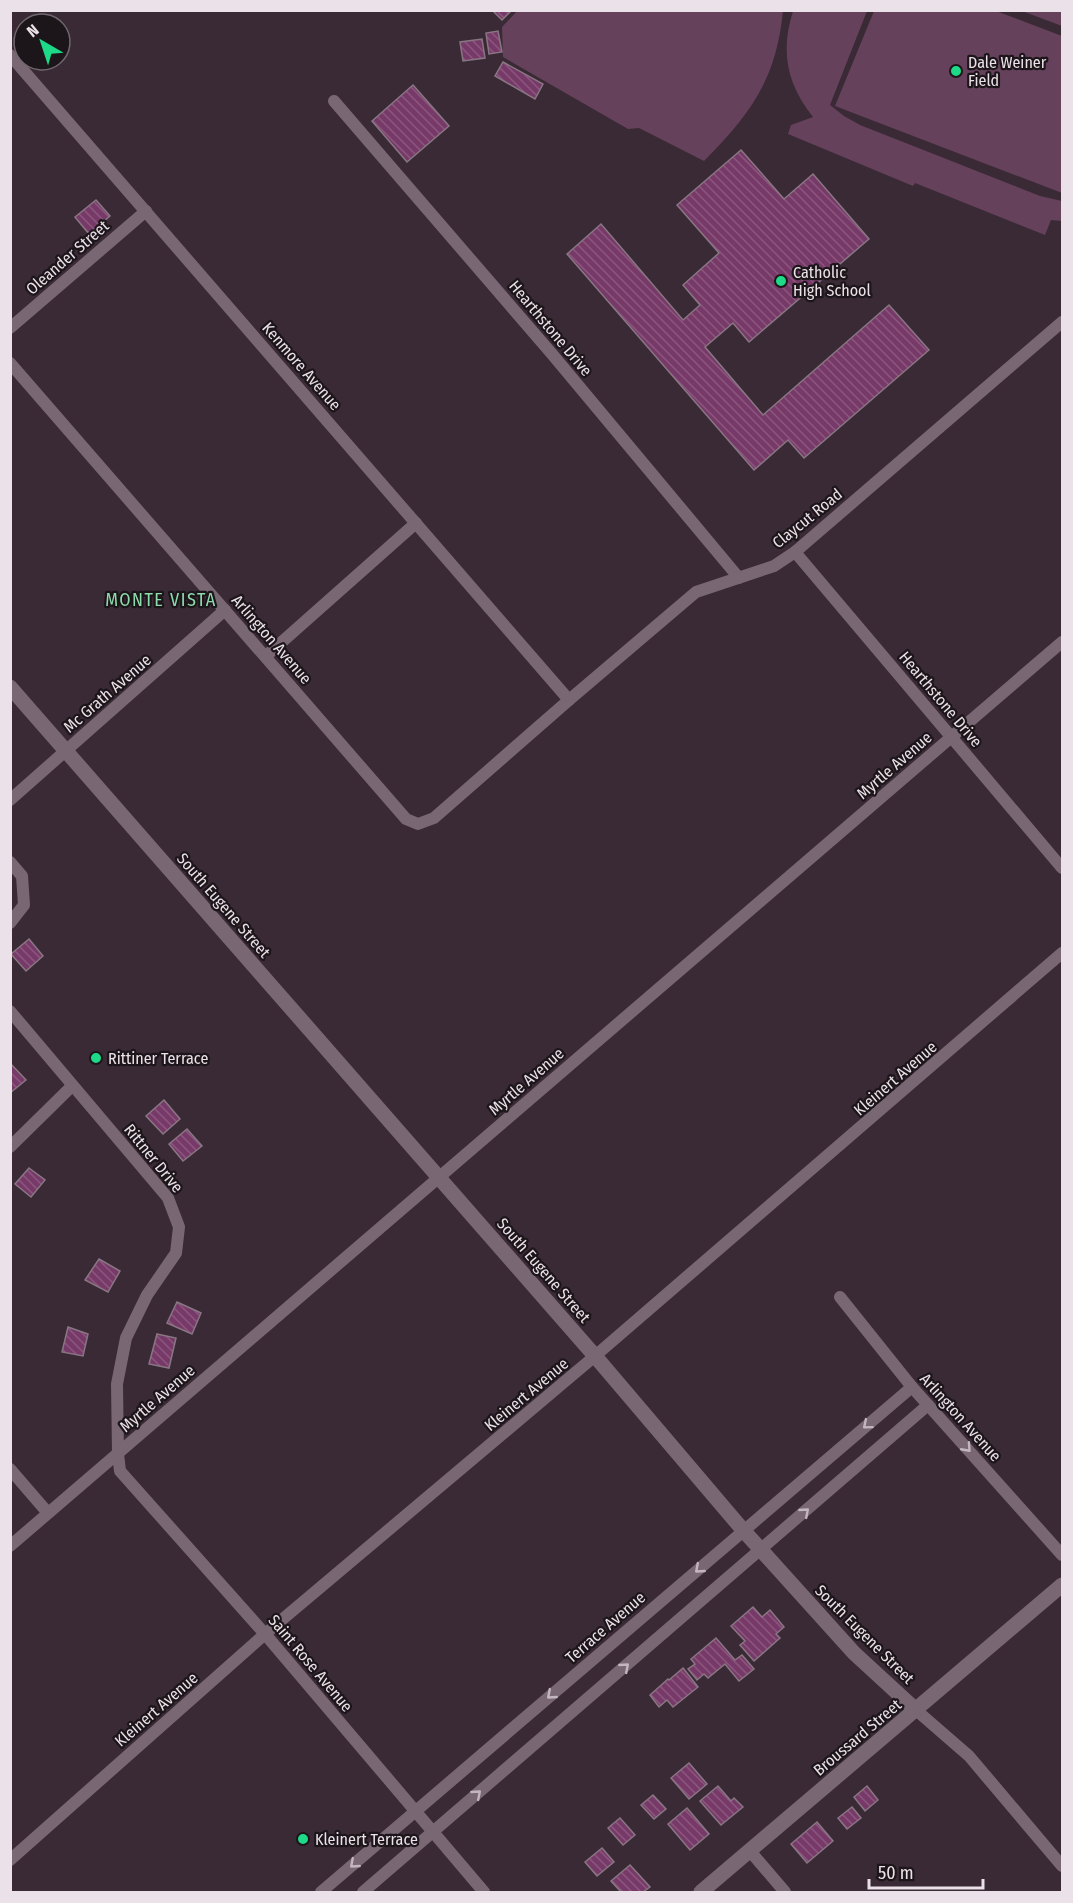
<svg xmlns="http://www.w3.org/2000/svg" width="1073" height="1903" viewBox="0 0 1073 1903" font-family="'Fira Sans Condensed',sans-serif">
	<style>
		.pitch { fill: #65415b }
		.building { fill: url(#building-back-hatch); stroke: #897683; stroke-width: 1.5 }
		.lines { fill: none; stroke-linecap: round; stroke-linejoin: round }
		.street { stroke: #796774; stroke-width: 12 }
		.secondary { stroke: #796774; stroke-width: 15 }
		.oneway { stroke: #c3b6bf }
		.poi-dot { fill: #1dd988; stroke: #1c151a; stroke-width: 2 }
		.labels { text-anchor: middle; stroke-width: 4.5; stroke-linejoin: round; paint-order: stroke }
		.poi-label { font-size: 16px; fill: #ebe1e8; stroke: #1c151a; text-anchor: start }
		.street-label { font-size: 16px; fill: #ebe1e8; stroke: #1c151a }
		.neighbourhood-label { font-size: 18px; letter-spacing: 1.5px; fill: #8ddaac; stroke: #1c151a }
	</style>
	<defs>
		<pattern id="building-back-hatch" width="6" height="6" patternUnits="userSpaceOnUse" patternTransform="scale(1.5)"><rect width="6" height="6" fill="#773a68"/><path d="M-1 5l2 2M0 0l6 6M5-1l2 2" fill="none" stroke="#8a567e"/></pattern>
	</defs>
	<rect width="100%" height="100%" fill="#392a35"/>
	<g class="pitch">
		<path d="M518 10H783V11C776 80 751 113 704 161L639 128 628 129 503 57 502 27Z"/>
		<path d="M793 11H867L830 105 844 116 860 125 1040 196 1062 201V221L1051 220 1045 235 915 183 913 186 788 134 791 125 813 117C787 84 780 52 793 11Z"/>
		<path d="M874 11H996L1062 36V193L835 106Z"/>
		<path d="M1022 11H1062V26Z"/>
	</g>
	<g class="building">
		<path d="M492 10H512L502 20Z"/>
		<path d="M498 31 502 52 489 54 486 33Z"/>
		<path d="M482 39 485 58 463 61 460 42Z"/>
		<path d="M503 62 543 84 535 99 495 76Z"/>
		<path d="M413 85 449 126 407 162 372 121Z"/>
		<path d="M741 150 784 199 813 174 869 239 749 342 733 323 705 347 763 415 889 305 929 350 804 458 788 440 754 470 567 254 601 224 683 320 700 305 683 285 719 253 677 205Z"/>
		<path d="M96 200 110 216 89 234 75 217Z"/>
		<path d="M29 939 43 956 26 971 11 954Z"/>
		<path d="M10 1063 26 1080 10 1093Z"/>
		<path d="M164 1100 180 1119 163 1134 146 1116Z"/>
		<path d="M187 1129 202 1146 183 1161 169 1144Z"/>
		<path d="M29 1168 45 1180 31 1197 15 1184Z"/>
		<path d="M99 1259 120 1271 108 1292 85 1280Z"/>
		<path d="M177 1302 201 1313 192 1334 167 1323Z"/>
		<path d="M68 1327 88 1334 83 1356 62 1352Z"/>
		<path d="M157 1334 176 1338 169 1368 149 1364Z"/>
		<path d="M753 1607 762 1617 770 1610 784 1627 776 1634 780 1638 754 1661 740 1645 745 1641 731 1626Z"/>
		<path d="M716 1638 735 1660 742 1655 754 1669 739 1681 725 1664 708 1678 704 1674 697 1680 688 1669 695 1664 691 1659Z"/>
		<path d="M683 1668 698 1687 673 1707 667 1700 659 1707 650 1695 668 1679 669 1680Z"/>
		<path d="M689 1763 707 1784 689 1799 671 1778Z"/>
		<path d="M718 1786 731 1801 734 1798 743 1807 721 1825 700 1801Z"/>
		<path d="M867 1786 878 1800 865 1811 854 1797Z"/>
		<path d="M653 1795 666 1809 654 1819 641 1805Z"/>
		<path d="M852 1807 861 1818 847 1829 838 1818Z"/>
		<path d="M687 1808 709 1834 690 1850 668 1824Z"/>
		<path d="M620 1818 635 1835 623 1845 608 1828Z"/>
		<path d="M817 1822 833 1841 807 1863 791 1844Z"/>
		<path d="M602 1848 614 1862 597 1876 585 1862Z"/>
		<path d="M630 1865 650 1887 643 1892H621L611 1881Z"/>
	</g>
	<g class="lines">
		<g class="street">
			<path d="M10 55 569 700"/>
			<path d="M334 101 552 354 739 578"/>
			<path d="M10 328 146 211"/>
			<path d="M10 363 406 819 418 824 434 818 569 700 696 592 774 566 795 552 1062 322"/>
			<path d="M795 552 1062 868"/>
			<path d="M266 656 416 523"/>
			<path d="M10 800 225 610"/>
			<path d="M10 862 22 876 24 905 10 923"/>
			<path d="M10 1011 168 1198 179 1227 176 1253 147 1295 126 1338 117 1384 118 1454 120 1471 265 1634 484 1892"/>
			<path d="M10 1147 72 1086"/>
			<path d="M840 1297 912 1387 1062 1555"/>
			<path d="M10 1469 48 1513"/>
			<path d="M10 1546 1062 642"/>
			<path d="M916 1710 969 1756 1062 1866"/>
			<path d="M750 1851 785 1892"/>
			<path d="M10 1860 265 1634 595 1356 1062 953"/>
			<path d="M321 1892 912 1387"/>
			<path d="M363 1892 928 1405"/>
		</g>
		<g class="secondary">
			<path d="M10 687 595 1356 743 1530 854 1653 916 1710"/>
			<path d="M701 1892 1062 1585"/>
		</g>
	</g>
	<defs><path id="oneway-chevron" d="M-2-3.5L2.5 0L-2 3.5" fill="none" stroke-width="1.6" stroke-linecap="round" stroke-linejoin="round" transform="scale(1.5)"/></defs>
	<g class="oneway">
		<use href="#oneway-chevron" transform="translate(867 1425) rotate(140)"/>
		<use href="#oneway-chevron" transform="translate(967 1448) rotate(48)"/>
		<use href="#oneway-chevron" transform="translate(805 1512) rotate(-41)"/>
		<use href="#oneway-chevron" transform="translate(699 1569) rotate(139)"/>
		<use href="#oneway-chevron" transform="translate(625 1667) rotate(-41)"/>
		<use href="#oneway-chevron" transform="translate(551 1695) rotate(139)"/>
		<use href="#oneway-chevron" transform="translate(477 1794) rotate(-41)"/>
		<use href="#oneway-chevron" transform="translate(354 1864) rotate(139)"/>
	</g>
	<g class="poi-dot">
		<circle cx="956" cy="71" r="6"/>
		<circle cx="781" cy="281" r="6"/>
		<circle cx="96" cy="1058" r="6"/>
		<circle cx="303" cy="1839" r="6"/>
	</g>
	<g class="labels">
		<g class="poi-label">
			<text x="968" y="68">Dale Weiner<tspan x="968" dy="18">Field</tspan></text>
			<text x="793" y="278">Catholic<tspan x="793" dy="18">High School</tspan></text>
			<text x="108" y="1064">Rittiner Terrace</text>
			<text x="315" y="1845">Kleinert Terrace</text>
		</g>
		<g class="street-label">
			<text transform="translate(67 257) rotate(-41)" y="6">Oleander Street</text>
			<text transform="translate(551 328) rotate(50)" y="6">Hearthstone Drive</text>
			<text transform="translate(302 366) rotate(49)" y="6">Kenmore Avenue</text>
			<text transform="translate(807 518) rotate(-39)" y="6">Claycut Road</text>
			<text transform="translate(272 639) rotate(49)" y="6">Arlington Avenue</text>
			<text transform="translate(107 693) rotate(-41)" y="6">Mc Grath Avenue</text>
			<text transform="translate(941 699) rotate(50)" y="6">Hearthstone Drive</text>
			<text transform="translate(894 765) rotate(-41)" y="6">Myrtle Avenue</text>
			<text transform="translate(224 905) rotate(49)" y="6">South Eugene Street</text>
			<text transform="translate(895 1078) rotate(-41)" y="6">Kleinert Avenue</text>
			<text transform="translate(526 1081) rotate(-41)" y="6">Myrtle Avenue</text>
			<text transform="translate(154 1158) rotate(51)" y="6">Rittner Drive</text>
			<text transform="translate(544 1270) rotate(49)" y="6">South Eugene Street</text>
			<text transform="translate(526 1394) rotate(-40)" y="6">Kleinert Avenue</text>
			<text transform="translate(157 1398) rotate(-41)" y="6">Myrtle Avenue</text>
			<text transform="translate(961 1417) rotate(48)" y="6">Arlington Avenue</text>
			<text transform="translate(605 1627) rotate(-41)" y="6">Terrace Avenue</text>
			<text transform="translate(865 1634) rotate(45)" y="6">South Eugene Street</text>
			<text transform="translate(311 1663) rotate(50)" y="6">Saint Rose Avenue</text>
			<text transform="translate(156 1709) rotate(-41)" y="6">Kleinert Avenue</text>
			<text transform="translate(857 1737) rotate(-40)" y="6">Broussard Street</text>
		</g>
		<g class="neighbourhood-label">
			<text x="161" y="606">MONTE VISTA</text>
		</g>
	</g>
	<rect width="1073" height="1903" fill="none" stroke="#ebe1e8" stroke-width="24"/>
	<g transform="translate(42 42) rotate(321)"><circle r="28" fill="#1c151a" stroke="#6f676c" stroke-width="1.5"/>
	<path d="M0-4.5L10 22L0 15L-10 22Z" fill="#1dd988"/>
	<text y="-9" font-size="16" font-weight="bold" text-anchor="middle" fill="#ebe1e8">N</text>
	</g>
	<path d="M869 1879v9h114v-9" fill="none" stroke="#ebe1e8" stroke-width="3"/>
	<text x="878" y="1879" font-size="18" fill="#ebe1e8" stroke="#1c151a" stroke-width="4.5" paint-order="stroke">50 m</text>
</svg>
